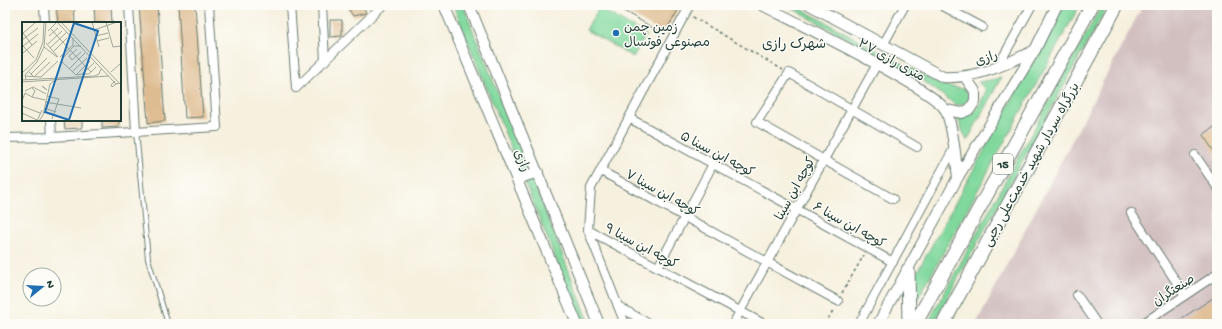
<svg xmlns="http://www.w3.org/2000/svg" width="1222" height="329" viewBox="0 0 1222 329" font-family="'Gochi Hand','Playpen Sans Arabic',sans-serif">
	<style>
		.industrial { fill: #d2bfc0 }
		.green { fill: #80d89d; stroke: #508a68 }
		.building { fill: #debc91 }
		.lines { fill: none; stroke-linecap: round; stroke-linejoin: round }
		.service-casing { stroke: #6a7c70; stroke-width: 6 }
		.minor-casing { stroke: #6a7c70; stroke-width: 10 }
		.tertiary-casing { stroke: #6a7c70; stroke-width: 12 }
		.trunk-casing { stroke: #6a7c70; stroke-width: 15 }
		.path { stroke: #6a7c70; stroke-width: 1.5; stroke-dasharray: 3 3; stroke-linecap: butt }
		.service { stroke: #fff; stroke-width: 4 }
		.minor { stroke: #fff; stroke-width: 8 }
		.tertiary { stroke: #fff; stroke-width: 10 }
		.trunk { stroke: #fff; stroke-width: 13 }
		.poi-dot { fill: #1f6fb2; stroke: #fdfcf7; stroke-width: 1.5 }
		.labels { text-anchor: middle; stroke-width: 3; stroke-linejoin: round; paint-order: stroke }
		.shield { fill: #fdfcf7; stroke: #62766e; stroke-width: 1 }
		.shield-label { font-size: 12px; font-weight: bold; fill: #1f3d34 }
		.poi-label { font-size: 13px; fill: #1f3d34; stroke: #fdfcf7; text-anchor: start }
		.street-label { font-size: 13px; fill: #1f3d34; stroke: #fdfcf7 }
		.neighbourhood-label { font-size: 14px; fill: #1f3d34; stroke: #fdfcf7 }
		.inset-road { fill: none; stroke: #a0a89a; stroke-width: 1 }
		.view { fill: #1f6fb2; fill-opacity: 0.15; stroke: #1f6fb2; stroke-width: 2 }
		.inset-edge { fill: none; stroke: #1f3d34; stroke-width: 2 }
	</style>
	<rect width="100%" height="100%" fill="#fdfcf7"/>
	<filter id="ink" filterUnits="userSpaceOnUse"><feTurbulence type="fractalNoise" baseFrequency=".025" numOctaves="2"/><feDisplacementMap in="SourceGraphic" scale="8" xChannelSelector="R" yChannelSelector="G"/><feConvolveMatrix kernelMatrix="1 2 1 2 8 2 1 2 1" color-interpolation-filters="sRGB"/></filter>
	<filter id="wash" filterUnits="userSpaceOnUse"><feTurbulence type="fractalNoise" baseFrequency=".012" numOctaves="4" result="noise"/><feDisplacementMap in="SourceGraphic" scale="16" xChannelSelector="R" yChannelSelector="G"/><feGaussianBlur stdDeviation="0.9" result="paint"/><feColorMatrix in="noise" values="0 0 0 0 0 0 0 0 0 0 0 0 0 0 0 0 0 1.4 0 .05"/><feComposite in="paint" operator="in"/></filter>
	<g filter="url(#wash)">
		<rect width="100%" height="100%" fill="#f6f0de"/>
		<path class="industrial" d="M1143 5H1217V324H976Z"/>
		<g class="green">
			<path d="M453 5H463L590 324H582Z"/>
			<path d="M786 5H794L942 85 964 89 969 95V99L964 104 956 105 919 78Z"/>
			<path d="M1064 5H1080L915 304 916 274Z"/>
			<path d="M1102 5H1108L933 324H927Z"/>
			<path d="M599 8 646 35 633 57 586 30Z"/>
			<path d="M1001 78 967 141 957 118C973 117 981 105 986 90L978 82Z"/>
		</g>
		<g id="blocks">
			<g class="building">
				<path d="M56 5H74L75 23H58Z"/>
				<path d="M94 5H111L112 23H95Z"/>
				<path d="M139 5H157L165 121 148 123Z"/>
				<path d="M178 5H195L203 117 185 118Z"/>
				<path d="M346 5H363L366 13 353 16Z"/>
				<path d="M613 5H681L664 34Z"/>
				<path d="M330 20H342V36L330 37Z"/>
				<path d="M64 120H82V128L65 129Z"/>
				<path d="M102 120H119V127L102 128Z"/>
				<path d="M1217 125V156L1203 135Z"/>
				<path d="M1213 298 1217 303V324H1173Z"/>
			</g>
		</g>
	</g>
	<g filter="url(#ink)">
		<use href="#blocks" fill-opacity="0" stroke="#6a7c70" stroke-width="1"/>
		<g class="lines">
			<g class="service-casing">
				<path id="service" d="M136 131 148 259 168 324"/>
			</g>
			<g class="minor-casing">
				<g id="minor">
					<path d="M44 5 45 23"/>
					<path d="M129 5 136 131"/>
					<path d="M290 5 296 88"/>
					<path d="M322 5 325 61"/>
					<path d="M690 5 591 188 588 230 764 324"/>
					<path d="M941 5 982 27"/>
					<path d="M883 45 905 5"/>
					<path d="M997 68 1032 5"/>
					<path d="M296 88 383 5"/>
					<path d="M629 118 893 262"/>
					<path d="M51 120 52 137"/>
					<path d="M5 138 52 137 217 127 209 5"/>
					<path d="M1195 155 1217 187"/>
					<path d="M601 171 838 301"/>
					<path d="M893 199 757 122 789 73 917 147"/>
					<path d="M1131 213 1185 295"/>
					<path d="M588 230 618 306 649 324"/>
					<path d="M658 267 713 164"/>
					<path d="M1077 295 1097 324"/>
					<path d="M618 306 625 324"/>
					<path d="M733 324 877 64"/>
					<path d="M859 324 954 148"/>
					<path d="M1142 324 1217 274"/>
				</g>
			</g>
			<g class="tertiary-casing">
				<g id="tertiary">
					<path d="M444 5 577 324"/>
					<path d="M469 5 599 324"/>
					<path d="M762 5C791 20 936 89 946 111 954 131 955 156 958 177"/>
					<path d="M810 5 943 77C976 79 1005 65 1035 50"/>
					<path d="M946 110 962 113 970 109 975 101V91L965 77"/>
					<path d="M517 179 538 172"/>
					<path d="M878 324 958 177 1035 50 1057 5"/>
				</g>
			</g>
			<g class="trunk-casing">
				<g id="trunk">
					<path d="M908 270 909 324"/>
					<path d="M915 324 1092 5"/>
					<path d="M943 324 1117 5"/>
				</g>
			</g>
			<g class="path">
				<path d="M693 17 783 70"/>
				<path d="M842 293 864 255"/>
				<path d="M825 324 834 309"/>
			</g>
			<use href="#service" class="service"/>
			<use href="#minor" class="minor"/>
			<use href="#tertiary" class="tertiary"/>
			<use href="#trunk" class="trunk"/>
		</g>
	</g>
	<circle class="poi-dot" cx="616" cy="33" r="4"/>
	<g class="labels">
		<rect class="shield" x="993" y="154" width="20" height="20" rx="3"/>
		<g class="shield-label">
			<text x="1003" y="168">15</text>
		</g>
		<g class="poi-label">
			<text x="624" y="31">زمین چمن<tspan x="624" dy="15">مصنوعی فوتسال</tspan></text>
		</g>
		<g class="street-label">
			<text transform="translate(986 57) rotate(-19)" y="5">رازی</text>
			<text transform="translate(892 59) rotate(29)" y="5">۲۷ متری رازی</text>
			<text transform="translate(718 153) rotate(28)" y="5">کوچه ابن سینا ۵</text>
			<text transform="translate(523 160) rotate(67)" y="5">رازی</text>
			<text transform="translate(1030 164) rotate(-61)" y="5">بزرگراه سردار شهید خدمت‌علی رجبی</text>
			<text transform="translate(794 188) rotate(-61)" y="5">کوچه ابن سینا</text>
			<text transform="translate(663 192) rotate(29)" y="5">کوچه ابن سینا ۷</text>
			<text transform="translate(850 224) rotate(29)" y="5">کوچه ابن سینا ۶</text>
			<text transform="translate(642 245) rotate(28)" y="5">کوچه ابن سینا ۹</text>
			<text transform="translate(1173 289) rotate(-33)" y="5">صنعتگران</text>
		</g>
		<g class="neighbourhood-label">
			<text x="794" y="48">شهرک رازی</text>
		</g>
	</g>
	<g transform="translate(22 22)">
		<rect width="99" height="99" fill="#f6f0de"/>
		<path class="inset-road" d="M39 0 99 63M70 0 77 25M84 0 91 25 99 24M29 7 47 27M72 8 95 0M26 9 35 0 94 62 97 61M1 11 10 23M0 12 14 0M27 14 36 6M74 14 86 11M0 18 16 6M75 19 87 16M24 21 36 35M26 22 40 9M1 24 12 36M0 25 16 12M22 25 35 35M28 26 45 10M55 27 47 34 50 38 59 30M48 28 69 50M31 30 45 16M0 32 15 19M38 35 51 23V16M40 37 52 24H59M39 39 54 53 68 39M47 47 63 31M7 50 12 55 28 40M50 50 65 36M89 50 99 41M0 51 14 38 21 20 22 0M9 52 25 36M60 52H67L74 45M55 53 60 52 72 41M3 54 19 55 36 39M0 58 73 54 77 52 79 47M4 58 3 53 15 40 22 25 24 0M93 59 89 63 90 65 94 62M0 60 87 54M25 68 20 64 25 68M3 69 11 65 24 72M25 74 37 77 30 97M10 75 23 78M0 79 3 71 10 75 13 69 10 66M23 80 59 86M0 84 18 91M22 86 34 90M0 91 15 98M15 99 20 88M17 99 21 93 28 62 32 59"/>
		<path class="view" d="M52 1 76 9 47 98 23 90Z"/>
		<rect width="99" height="99" class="inset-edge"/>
	</g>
	<rect width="1222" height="329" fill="none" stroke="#fdfcf7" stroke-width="20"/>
	<g transform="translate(42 287) rotate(72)"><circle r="19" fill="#fdfcf7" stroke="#a4b0a9"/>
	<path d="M0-3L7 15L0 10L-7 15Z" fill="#1f6fb2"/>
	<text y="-6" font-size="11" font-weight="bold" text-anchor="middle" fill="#1f3d34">N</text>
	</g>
</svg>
